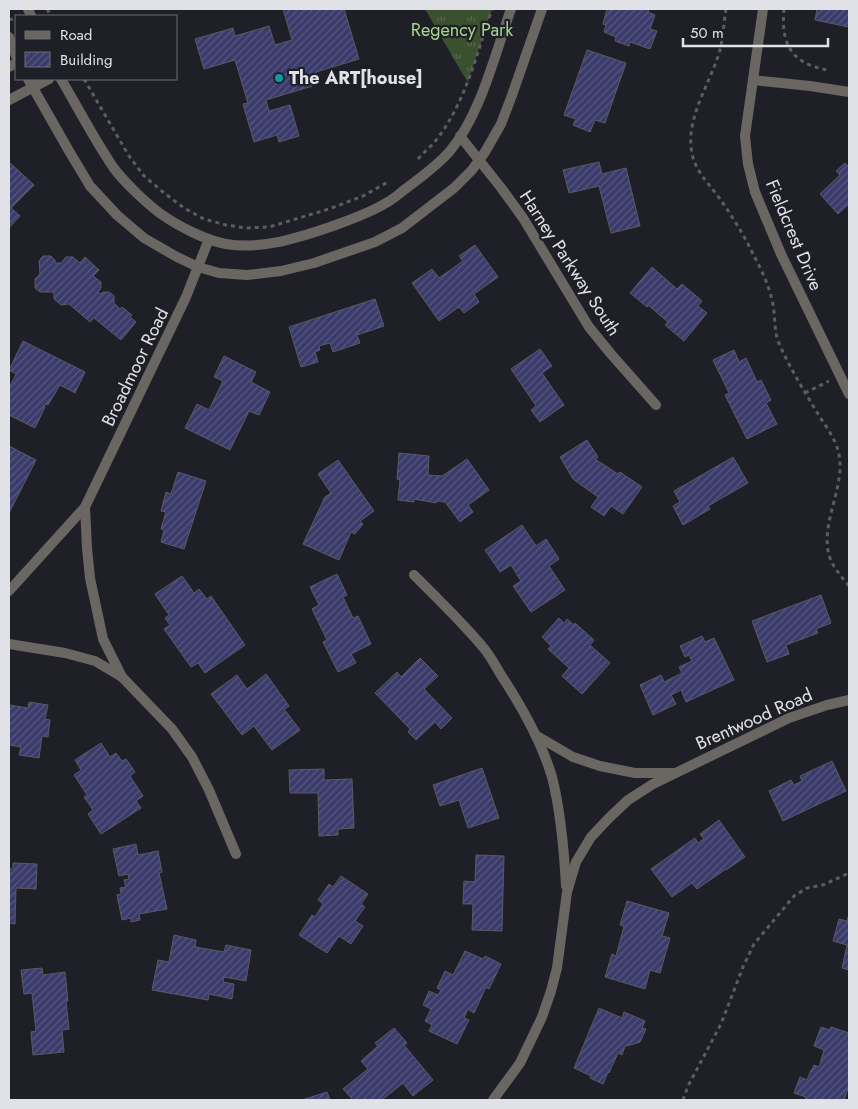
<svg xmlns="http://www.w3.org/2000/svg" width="858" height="1109" viewBox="0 0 858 1109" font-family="Jost,sans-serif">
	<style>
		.grass { fill: url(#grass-tufts) }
		.building { fill: url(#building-hatch); stroke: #5a5a64 }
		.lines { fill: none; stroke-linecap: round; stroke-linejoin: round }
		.path { stroke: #5c5d64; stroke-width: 3; stroke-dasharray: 4 4; stroke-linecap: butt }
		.minor { stroke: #6a6763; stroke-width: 10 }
		.culture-dot { fill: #0f9aa8; stroke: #1f1f27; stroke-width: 2 }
		.labels { text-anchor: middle; stroke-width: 4.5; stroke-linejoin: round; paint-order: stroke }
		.park-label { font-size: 18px; fill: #a5d78e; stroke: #1f1f27 }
		.poi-label { font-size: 18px; font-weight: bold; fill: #e1e2e8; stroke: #1f1f27; text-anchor: start }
		.street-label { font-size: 18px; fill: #e1e2e8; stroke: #1f1f27 }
	</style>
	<defs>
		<pattern id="grass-tufts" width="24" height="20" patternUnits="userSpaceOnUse" patternTransform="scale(1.25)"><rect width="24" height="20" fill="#3a502f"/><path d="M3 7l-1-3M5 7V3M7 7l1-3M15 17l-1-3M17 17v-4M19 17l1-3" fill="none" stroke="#56694d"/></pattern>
		<pattern id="building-hatch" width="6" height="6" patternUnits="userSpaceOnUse" patternTransform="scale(1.25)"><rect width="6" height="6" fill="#3b3b6b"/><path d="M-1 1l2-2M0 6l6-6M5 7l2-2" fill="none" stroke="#575780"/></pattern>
	</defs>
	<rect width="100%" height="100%" fill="#1f1f27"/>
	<path class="grass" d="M425 9H492L468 82 462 73Z"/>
	<g class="building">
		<path d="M283 9H344L359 59 316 72 319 84 266 100 269 111 290 105 299 136 279 142 277 135 254 142 243 104 248 103 235 60 204 69 195 39 233 28 235 36 269 26 275 45 292 40Z"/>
		<path d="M607 9 612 11V9H649L648 12 655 15 650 29 657 31 650 49 630 42 629 46 615 41 616 37 604 32 606 25 603 24Z"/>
		<path d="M817 9H849V27L815 20Z"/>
		<path d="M587 50 626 63 605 123 595 120 590 132 573 125 576 119 564 115Z"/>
		<path d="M9 162 34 185 11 208 20 216 9 228Z"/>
		<path d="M599 162 602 174 626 168 640 226 611 233 599 186 569 193 563 170Z"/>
		<path d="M845 163 848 166 849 165V204L838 214 820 194 840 175 836 171Z"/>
		<path d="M475 245 498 277 474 294 479 302 464 313 459 307 439 321 412 283 432 269 439 278 463 261 459 256Z"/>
		<path d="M43 256H51L55 260V263H61L66 257H73L80 263 85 257 99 270 93 276 101 282V288L98 292 101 294 103 292H109L114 296V303L120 309 122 307 132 315 130 317 136 322 121 340 94 318 90 322 69 304 61 305 54 299V292H40L35 288V279L40 274 39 261Z"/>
		<path d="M652 267 677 289 682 284 702 301 698 306 707 313 684 341 665 325 668 322 648 305 647 307 630 293Z"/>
		<path d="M375 299 384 326 357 335 360 343 333 352 330 343 319 346 320 350 315 352 318 362 301 367 289 327Z"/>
		<path d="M23 341 85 372 75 393 60 385 48 405 46 404 44 406 45 407 35 428 9 415V388L16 374 9 370Z"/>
		<path d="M540 349 552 366 542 373 564 405 540 422 531 410 536 406 511 369Z"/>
		<path d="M734 350 739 362 746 358 757 382 761 380 771 400 766 403 777 424 747 439 725 395 729 393 713 360Z"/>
		<path d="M224 356 256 372 251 382 270 392 259 415 249 411 230 450 185 428 197 404 209 410 223 381 214 377Z"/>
		<path d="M587 440 598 457 595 459 618 474 620 472 642 487 623 514 611 506 604 516 591 507 598 497 573 479 560 457Z"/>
		<path d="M9 446 36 460 9 513Z"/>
		<path d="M399 453 429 456 428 475 442 476 467 459 489 490 468 505 473 512 460 522 445 502 436 501V503L414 499V502L398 500 400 480 397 479Z"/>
		<path d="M733 457 748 483 708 506 710 509 683 525 673 506 680 502 674 491Z"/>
		<path d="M338 460 374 511 360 521 363 524 355 534 351 532 339 560 303 544 325 497 331 493 318 474Z"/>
		<path d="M178 472 206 481 184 549 161 542 164 530 161 529 166 512 161 511 166 492 171 494Z"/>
		<path d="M522 525 536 546 546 539 559 559 549 566 565 590 531 612 513 586 521 581 511 565 500 572 485 550Z"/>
		<path d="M337 574 347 595 343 597 353 618 358 616 371 644 351 654 356 663 338 672 323 642 327 640 312 609 319 605 310 587Z"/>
		<path d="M182 576 194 593 199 589 207 599 211 596 245 645 205 673 198 663 191 667 164 629 170 625 165 618 169 615 155 594Z"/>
		<path d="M821 595 831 623 816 629 818 633 786 645 789 654 767 662 752 621Z"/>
		<path d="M559 618 564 623 567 619 574 625 575 623 594 640 590 645 610 663 582 694 562 676 569 668 548 649 551 646 542 637Z"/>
		<path d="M702 636 705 642 714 638 734 680 686 702 681 690 671 695 676 704 653 715 640 685 661 675 664 682 682 673 679 667 692 661 689 655 685 657 680 646Z"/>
		<path d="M420 658 438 676 424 689 452 718 441 729 435 722 416 740 408 732 410 729 375 693 397 672 401 677Z"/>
		<path d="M266 674 289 706 284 709 300 730 272 750 254 726 242 735 211 694 237 675 247 689Z"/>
		<path d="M29 702 48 705 45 719 50 720 48 737 42 736 39 758 19 755 21 747 9 745V705L28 708Z"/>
		<path d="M101 743 110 757 116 753 122 761 126 759 135 772 130 776 143 796 136 801 141 808 101 834 88 814 93 810 84 797 87 795 74 775 81 770 75 760Z"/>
		<path d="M832 761 846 791 783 821 769 791 791 780 794 785 802 781 800 776Z"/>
		<path d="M482 768 499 818 468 828 459 800 440 806 433 785Z"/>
		<path d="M324 769V780L352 779 354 828 338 829V835L319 836 318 793H290L289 770Z"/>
		<path d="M719 820 745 857 726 870V869L697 889 692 883 672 897 651 869 695 838 698 843 704 839 700 834Z"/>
		<path d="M136 844 138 855 158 851 162 872 159 873 167 909 139 914 140 920 131 922V918L122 920 117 895 121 894 120 888 126 887 124 880 129 879 128 874 119 876 113 849Z"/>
		<path d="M476 855 504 856 502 931 472 930 473 904H463L464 881 475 882Z"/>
		<path d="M13 863 37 864 36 889 16 888 15 924 9 923V869H13Z"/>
		<path d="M341 876 368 894 361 904 365 907 355 921 363 926 351 944 339 936 327 953 299 935 312 915 315 917 323 904 318 900 329 884 333 887Z"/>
		<path d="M627 901 669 913 662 936 670 938 660 973 650 970 645 989 605 977 612 954 616 956 624 926 620 925Z"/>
		<path d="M849 914V970L842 968 847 945 833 941 839 919 847 921Z"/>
		<path d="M174 935 196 940 195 947 224 952 226 945 251 950 246 981 224 977 223 982 234 984 232 999 209 994 208 1000 152 990 158 960 169 962Z"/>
		<path d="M465 951 483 959 485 956 501 964 489 989 486 987 474 1013 468 1009 464 1018 469 1020 457 1044 429 1031 432 1025 425 1021 431 1009 423 1005 429 991 438 995 441 990 437 988 445 971 453 975Z"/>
		<path d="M42 968 43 975 65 972 68 1001H66L69 1029 62 1030 64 1052 33 1055 31 1032 36 1031 32 993 24 994 21 970Z"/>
		<path d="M599 1008 622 1018 624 1012 645 1021 642 1028 646 1029 640 1042 627 1046H625L622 1055 618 1053 609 1073 608 1072 603 1084 590 1078 591 1076 574 1068Z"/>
		<path d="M821 1027 830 1030 831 1027 849 1033V1085L844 1100H805L806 1097 794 1093 800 1077 807 1080 811 1070H812L814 1065 819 1067 824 1050 814 1046Z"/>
		<path d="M394 1028 407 1043 404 1045 433 1080 413 1096 403 1083 382 1100H353L343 1089 368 1069 361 1061 378 1046 375 1043Z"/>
		<path d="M327 1092 330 1100H302Z"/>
	</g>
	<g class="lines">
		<g class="path">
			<path d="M47 9 51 16"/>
			<path d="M726 9C724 22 723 37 720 50 711 82 688 113 691 147 693 170 708 182 720 199 732 216 744 235 753 254 760 267 767 281 771 296 775 308 774 321 776 333 777 340 781 348 784 354 794 375 806 394 818 414 825 425 834 437 838 450 848 485 818 524 830 558 834 569 842 577 849 586"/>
			<path d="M784 9C782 29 784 51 804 62 810 66 819 68 827 70"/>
			<path d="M9 20 16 18"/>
			<path d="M84 79 129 156 144 176 163 192 184 208 204 219 226 225 246 228 269 227 329 209 363 196 388 182"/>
			<path d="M418 159C424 152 432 146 437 139 466 101 477 53 492 9"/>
			<path d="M805 393 829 381"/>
			<path d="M683 1100 688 1086 721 1024 743 967 754 944 794 896 807 888 823 885 849 873"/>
		</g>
		<g class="minor">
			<path d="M28 9 31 16"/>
			<path d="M763 9 745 136 748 164 755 192 781 254 849 394"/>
			<path d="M9 37 16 56"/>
			<path d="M9 67 16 63"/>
			<path d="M28 79 69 151 90 186 117 215 144 238 177 257 198 267 219 273 247 275 281 271 314 263 375 242 402 228 454 188 472 170 485 152 501 124 511 98 542 9"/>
			<path d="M61 79C78 108 94 139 113 167 123 181 147 204 161 214 178 226 207 241 226 244 261 250 298 238 330 227 349 220 368 214 386 203 392 200 398 195 404 190 420 178 437 166 450 151 481 114 495 54 511 9"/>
			<path d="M753 80 810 86 849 92"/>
			<path d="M9 100 49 79"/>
			<path d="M460 136 502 189 523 218 589 327 611 354 656 405"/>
			<path d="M85 507 87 548 90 578 103 639 122 677 172 729 192 757 209 790 236 854"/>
			<path d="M414 575C437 598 461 621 482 646 490 655 495 665 501 675 522 707 541 740 552 777 561 812 564 849 566 886"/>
			<path d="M9 591 85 507 186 297 209 239"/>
			<path d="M9 644 65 653 95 661 122 677"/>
			<path d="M537 736 573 757 600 766 635 773H673"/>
			<path d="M493 1100 520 1063 542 1017 551 991 557 968 567 892 576 862 591 837 609 818 628 800 653 784 789 718 827 705 849 700"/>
		</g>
	</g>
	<circle class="culture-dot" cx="279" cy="78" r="5"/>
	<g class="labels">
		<g class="park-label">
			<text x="462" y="36">Regency Park</text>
		</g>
		<g class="poi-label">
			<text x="289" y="84">The ART[house]</text>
		</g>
		<g class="street-label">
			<text transform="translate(794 235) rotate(67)" y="6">Fieldcrest Drive</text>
			<text transform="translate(570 263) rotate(57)" y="6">Harney Parkway South</text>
			<text transform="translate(135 367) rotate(-64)" y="6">Broadmoor Road</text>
			<text transform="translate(754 719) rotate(-24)" y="6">Brentwood Road</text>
		</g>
	</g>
	<rect width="858" height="1109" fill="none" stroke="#e1e2e8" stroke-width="20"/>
	<rect x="15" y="15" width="162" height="65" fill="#1f1f27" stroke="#6d6d74"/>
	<rect x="25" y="31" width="25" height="8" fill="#6a6763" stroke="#6d6d74"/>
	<text x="60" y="40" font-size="15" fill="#e1e2e8">Road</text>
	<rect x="25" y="52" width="25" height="15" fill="url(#building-hatch)" stroke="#6d6d74"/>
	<text x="60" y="65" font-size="15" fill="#e1e2e8">Building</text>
	<path d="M683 38v8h145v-8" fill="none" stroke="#e1e2e8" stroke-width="2.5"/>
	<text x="690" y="38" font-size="15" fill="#e1e2e8" stroke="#1f1f27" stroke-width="4" paint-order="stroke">50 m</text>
</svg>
